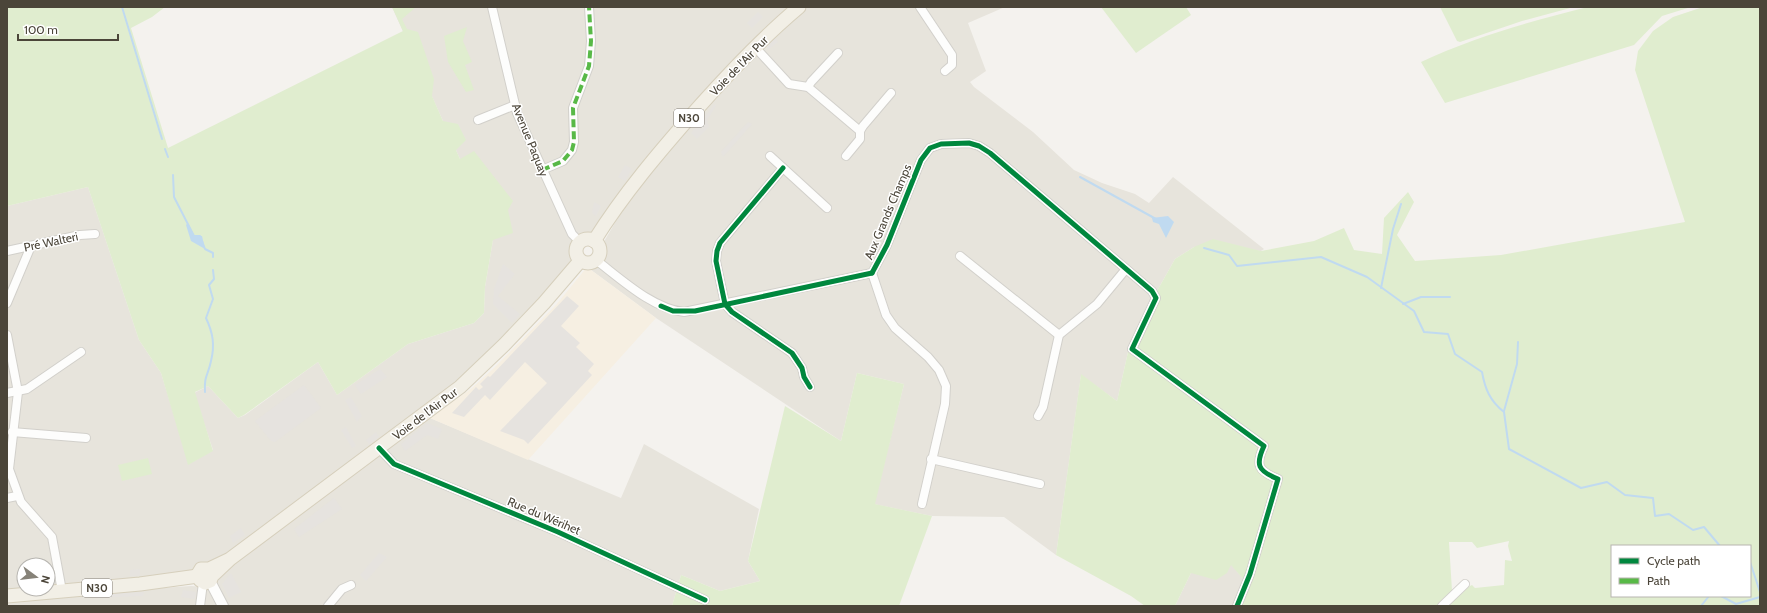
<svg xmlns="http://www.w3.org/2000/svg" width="1767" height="613" viewBox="0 0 1767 613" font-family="Cabin,sans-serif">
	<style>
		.residential { fill: #e7e4dc }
		.commercial { fill: #f6efe2 }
		.green { fill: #e0edcf; fill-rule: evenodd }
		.parking { fill: #e6e3df }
		.water { fill: #c0daf0 }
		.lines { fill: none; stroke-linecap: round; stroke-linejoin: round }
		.stream { stroke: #c0daf0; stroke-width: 2 }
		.minor-casing { stroke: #d2d0cb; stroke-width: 10 }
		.tertiary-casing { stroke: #d2d0cb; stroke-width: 12 }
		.primary-casing { stroke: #d6cfbc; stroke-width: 15 }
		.minor { stroke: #fdfdfc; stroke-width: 8 }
		.tertiary { stroke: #fdfdfc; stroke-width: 10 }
		.primary { stroke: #f2efe6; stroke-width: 13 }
		.quiet { stroke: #58b947; stroke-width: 4; stroke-dasharray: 8 4; stroke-linecap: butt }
		.cycleway-casing { stroke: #fff; stroke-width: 8 }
		.cycleway { stroke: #00873e; stroke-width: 5 }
		.labels { text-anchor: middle; stroke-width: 3; stroke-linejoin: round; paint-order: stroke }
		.shield { fill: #fff; stroke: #817d74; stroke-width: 1 }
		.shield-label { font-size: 11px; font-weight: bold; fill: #4b4539 }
		.street-label { font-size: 12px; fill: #4b4539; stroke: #fff }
	</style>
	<rect width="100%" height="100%" fill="#f4f2ee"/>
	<g class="residential">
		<path d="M392 7H793L593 233 585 237 580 236 575 242 572 263 548 294 468 374 215 563 193 570 143 579 48 588V565H24V589L7 592V206L88 187 139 340 161 373 189 464 213 450 194 393 208 386 238 418 245 415 318 362 337 395 408 344 474 323 484 313 485 287 493 240 460 159Z"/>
		<path d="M803 7H1005L968 23 986 71 970 82 974 87 1033 132 1074 170 1102 183 1135 194 1149 203 1173 177 1264 249 1261 251 1194 247 1175 259 1153 298 1128 352 1117 401 1081 375 1056 555 1004 517 932 516 874 504 904 384 857 373 841 441 656 318 587 267 602 245 629 199 648 175 746 61Z"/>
		<path d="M430 418 621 498 644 444 759 509 748 561 760 581 720 591 681 575 672 606H227L216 584 220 574Z"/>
		<path d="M1231 564 1244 580 1233 606H1175L1191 573Z"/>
		<path d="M191 586 207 587 218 606H7V599Z"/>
	</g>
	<path class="commercial" d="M587 267 656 318 528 460 430 418 472 388 494 368 556 305Z"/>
	<g class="green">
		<path d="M7 7H165L152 17 131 28 168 148 403 31 392 7H416L402 19 407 29 418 32 434 79 432 96 443 121 458 124 466 140 456 150 460 159 474 151 513 201 508 210 513 233 493 240 485 287 484 313 474 323 408 344 337 395 318 362 244 415 238 418 208 386 195 392 213 451 188 465 161 373 139 340 88 187 7 206Z"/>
		<path d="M1101 7H1186L1191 15 1136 53Z"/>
		<path d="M1440 7H1574L1522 21 1460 42 1457 41Z"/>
		<path d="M1588 7H1691L1662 16 1634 45 1445 103 1421 62C1474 37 1531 21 1588 7Z"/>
		<path d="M1703 7H1760V606H1445L1464 589 1472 585 1475 588 1504 585 1505 560 1512 561 1508 546 1509 541 1477 548 1472 542H1449L1452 591 1436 606H1240L1261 553 1280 481 1244 580 1231 565 1227 573 1216 580 1191 573 1175 606H1145L1131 596 1056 555 1081 374 1117 401 1128 352 1153 298 1175 259 1194 247 1213 239 1261 251 1314 241 1344 228 1354 250 1382 254 1384 218 1408 192 1414 202 1397 235 1415 261 1501 255 1685 222 1635 70 1638 51 1653 31 1673 17ZM1612 546H1750V596H1612Z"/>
		<path d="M467 27 463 41 472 62 465 65 474 90 466 92 448 62 444 36Z"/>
		<path d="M857 373 904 384 875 504 932 516 899 606H672L681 575 720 591 760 581 748 561 785 406 841 441Z"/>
		<path d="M148 458 152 474 122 481 118 465Z"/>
	</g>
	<g class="parking">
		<path d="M758 12 763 17 752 28 747 23Z"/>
		<path d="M775 38 778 42 768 50 766 45Z"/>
		<path d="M715 104 716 106 707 120 709 127 697 139 691 133Z"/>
		<path d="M748 122 752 124 723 157 721 152Z"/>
		<path d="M625 165 632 169 625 181 618 177Z"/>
		<path d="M594 202 601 206 596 216 592 213Z"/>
		<path d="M503 264 515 274 498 296 520 314 512 323 493 304 494 289Z"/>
		<path d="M567 296 579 306 561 326 580 343 576 347 594 364 588 371 592 375 528 444 524 440 500 431 547 383 525 362 490 400 485 395 464 417 452 413 476 387 479 390 483 387 480 384 488 376 490 377Z"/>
		<path d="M380 369 387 377 361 394 355 385Z"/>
		<path d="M304 385 321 408 275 442 271 441 255 421Z"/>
		<path d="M351 397 362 416 357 422 345 400Z"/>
		<path d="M427 423 442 429 438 439 427 435 405 451 401 444Z"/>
		<path d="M346 427 356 446 352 448 341 430Z"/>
		<path d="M376 432 379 437 369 444 366 440Z"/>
		<path d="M334 498 342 509 299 537 294 529Z"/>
		<path d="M241 528 245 535 233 543 230 536Z"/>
		<path d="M379 553 387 557 366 581 360 575Z"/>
		<path d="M140 569V576H130V570Z"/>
		<path d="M231 573 241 592 229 598 222 584Z"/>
		<path d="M183 590 196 592 195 599 181 597Z"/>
		<path d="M144 592 143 596 94 598V594Z"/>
	</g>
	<g class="water">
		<path d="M1168 216 1174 222 1166 238 1159 224 1153 222 1152 218Z"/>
		<path d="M188 223 194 236H202L205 249 191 241 186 225Z"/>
	</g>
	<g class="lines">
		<g class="stream">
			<path d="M122 7 162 139"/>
			<path d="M165 149 168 157"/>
			<path d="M173 175 174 197 194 236H200"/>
			<path d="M1080 177 1156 219"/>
			<path d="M202 241 205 249 213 253V257"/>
			<path d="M1204 248 1229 255 1237 266 1321 257 1367 277 1414 311 1424 332 1448 334 1455 354 1482 372C1485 389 1490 401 1504 412L1509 449 1581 488 1607 482 1625 495 1653 498 1655 516 1669 514 1693 530 1704 527 1720 546"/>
			<path d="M1381 288 1393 229 1401 204"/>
			<path d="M1403 304 1421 297H1450"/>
			<path d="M205 392C204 375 208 376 211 361 215 345 213 333 206 318L213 299 209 285 214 279 213 270"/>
			<path d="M1504 411 1517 364 1518 342"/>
			<path d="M1750 562 1760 592"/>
			<path d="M1721 596 1736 604 1760 597"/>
			<path d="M1701 606 1709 596"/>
		</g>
		<g class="minor-casing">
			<g id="minor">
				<path d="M492 7 517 113 572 234 580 242"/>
				<path d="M920 7 952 55V65L945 71"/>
				<path d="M755 47 789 84 808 87 860 131 863 126 891 93"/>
				<path d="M808 87 811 82 838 53"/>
				<path d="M478 120 515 105"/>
				<path d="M770 156 827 208"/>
				<path d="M846 156 860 139V131"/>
				<path d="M783 168 720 243 717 251 716 261 725 304 732 312 792 353 802 368 804 377 810 387"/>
				<path d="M542 170 563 161 572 150 574 142 573 108 589 66 591 41 589 7"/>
				<path d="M7 251 80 235 95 234"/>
				<path d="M960 256 1059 335"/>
				<path d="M596 260C621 279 653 309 684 312L872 273"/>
				<path d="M872 273 887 245 921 160 930 148 941 144 969 143 979 146 990 153 1152 291 1156 298 1132 349 1264 446C1255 465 1258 471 1278 479L1250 574 1237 606"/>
				<path d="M872 273 886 315 895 328 928 357 939 370 946 386 945 404 922 504"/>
				<path d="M7 303 31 246"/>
				<path d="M7 335 18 392 9 469 21 502 52 537 62 591"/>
				<path d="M7 393 27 389 81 352"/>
				<path d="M1038 416 1043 407 1059 335 1097 304 1126 269"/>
				<path d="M12 432 86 438"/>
				<path d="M379 448 394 464 558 532 705 600"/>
				<path d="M931 459 1040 484"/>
				<path d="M7 498 17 496"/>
				<path d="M200 606 203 583"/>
				<path d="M328 606 342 589 351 585"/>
				<path d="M1442 606 1465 584"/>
			</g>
		</g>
		<g class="tertiary-casing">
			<path id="tertiary" d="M210 581 223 606"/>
		</g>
		<g class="primary-casing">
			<g id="primary">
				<circle cx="588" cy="251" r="12"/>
				<path d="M594 241C624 193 660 151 697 109 729 73 762 38 799 7"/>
				<path d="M230 559 209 569H201L198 574 200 580 205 583 210 581 212 576 230 559 460 387 504 345 544 303 580 261"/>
				<path d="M7 596 140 584 198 576"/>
			</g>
		</g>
		<use href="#minor" class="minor"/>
		<use href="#tertiary" class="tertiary"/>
		<use href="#primary" class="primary"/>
		<path class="quiet" d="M542 170 563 161 572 150 574 142 573 108 589 66 591 41 589 7"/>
		<g class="cycleway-casing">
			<g id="cycleway">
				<path d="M783 168 720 243 717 251 716 261 725 304 732 312 792 353 802 368 804 377 810 387"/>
				<path d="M872 273 887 245 921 160 930 148 941 144 969 143 979 146 990 153 1152 291 1156 298 1132 349 1264 446C1255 465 1258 471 1278 479L1250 574 1237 606"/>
				<path d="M661 306 673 311H695L872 273"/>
				<path d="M379 448 394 464 558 532 705 600"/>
			</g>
		</g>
		<use href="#cycleway" class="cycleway"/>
	</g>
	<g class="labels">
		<g class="shield">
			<rect x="674" y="109" width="30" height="18" rx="3"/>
			<rect x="82" y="579" width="30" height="18" rx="3"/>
		</g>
		<g class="shield-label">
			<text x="689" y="122">N30</text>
			<text x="97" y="592">N30</text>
		</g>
		<g class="street-label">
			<text transform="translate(739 66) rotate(-46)" y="4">Voie de l'Air Pur</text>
			<text transform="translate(530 140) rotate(68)" y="4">Avenue Paquay</text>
			<text transform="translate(888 212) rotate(-67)" y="4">Aux Grands Champs</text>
			<text transform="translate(51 242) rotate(-12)" y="4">Pré Walteri</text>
			<text transform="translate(425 414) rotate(-37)" y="4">Voie de l'Air Pur</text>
			<text transform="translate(544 516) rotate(23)" y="4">Rue du Wérihet</text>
		</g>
	</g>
	<rect width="1767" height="613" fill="none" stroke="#4b4539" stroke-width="16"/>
	<rect x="1611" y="545" width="140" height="52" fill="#ffffff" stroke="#b7b5b0"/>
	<rect x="1619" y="558" width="20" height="6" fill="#00873e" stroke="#b7b5b0"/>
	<text x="1647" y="565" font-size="12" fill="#4b4539">Cycle path</text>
	<rect x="1619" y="578" width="20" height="6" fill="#58b947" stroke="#b7b5b0"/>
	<text x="1647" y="585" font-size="12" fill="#4b4539">Path</text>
	<g transform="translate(36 577) rotate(105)"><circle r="19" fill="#ffffff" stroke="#b7b5b0"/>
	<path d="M0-3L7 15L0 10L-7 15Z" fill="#868278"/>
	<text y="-6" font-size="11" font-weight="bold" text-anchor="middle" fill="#4b4539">N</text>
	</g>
	<path d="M18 34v6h100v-6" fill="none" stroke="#4b4539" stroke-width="2"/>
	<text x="24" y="34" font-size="12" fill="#4b4539" stroke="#ffffff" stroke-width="3" paint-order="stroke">100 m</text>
</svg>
